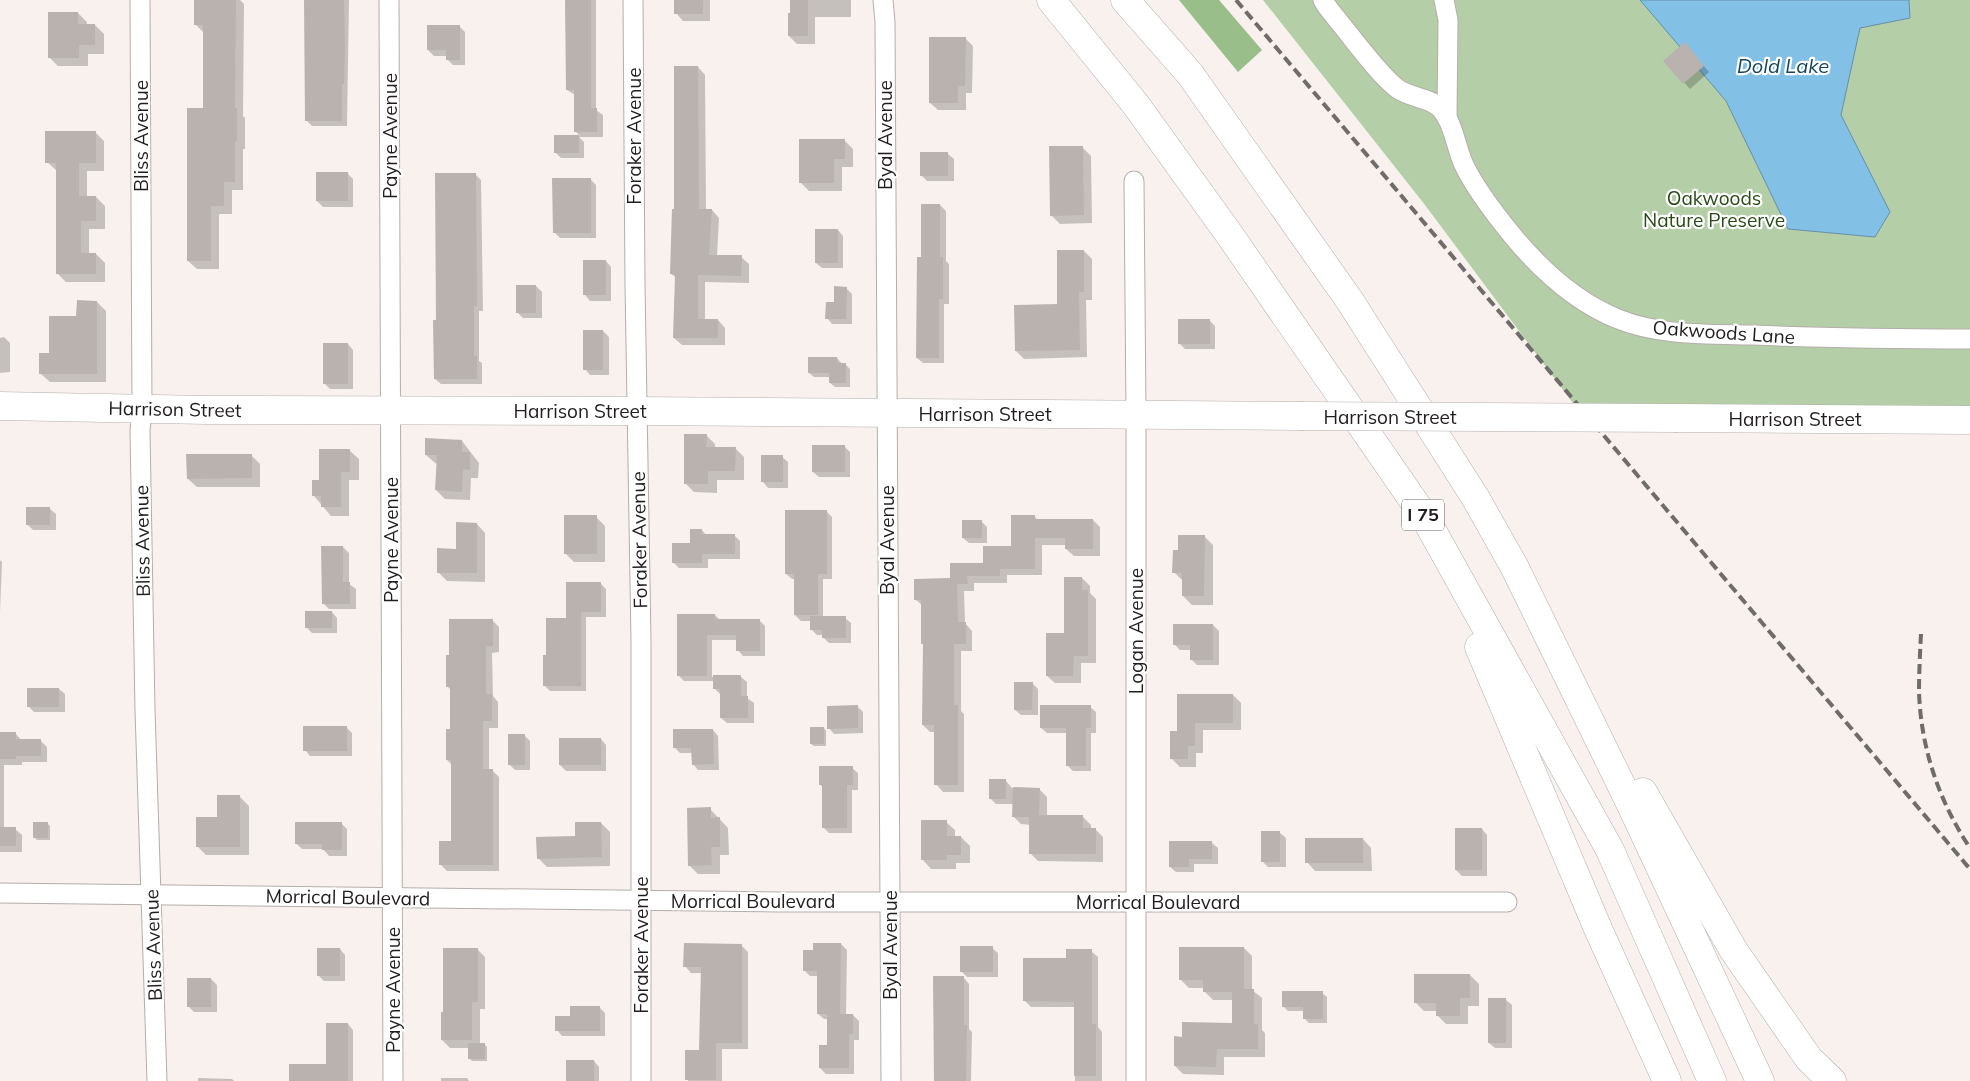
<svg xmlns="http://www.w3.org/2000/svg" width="1970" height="1081" viewBox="0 0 1970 1081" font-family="Mulish,sans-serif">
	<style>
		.green { fill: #b4cea8 }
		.forest { fill: #9abe89 }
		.water { fill: #83c0e6; stroke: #658fa9 }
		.shadow { fill: #0003 }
		.building { fill: #b9b2af }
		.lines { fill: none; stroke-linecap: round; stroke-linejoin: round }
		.street-casing { stroke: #b4aeaa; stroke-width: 21 }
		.secondary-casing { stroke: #b4aeaa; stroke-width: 29 }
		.highway-casing { stroke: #b4aeaa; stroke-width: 29 }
		.street { stroke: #fff; stroke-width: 19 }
		.secondary { stroke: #fff; stroke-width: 28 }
		.highway { stroke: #fff; stroke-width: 28 }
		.rail { stroke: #706c6a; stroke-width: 4; stroke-dasharray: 10 5; stroke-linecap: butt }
		.secondary-bridge-casing { stroke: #b4aeaa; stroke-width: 29; stroke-linecap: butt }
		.secondary-bridge { stroke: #fff; stroke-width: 28 }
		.labels { text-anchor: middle; stroke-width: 4.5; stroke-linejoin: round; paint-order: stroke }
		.shield { fill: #fff; stroke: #636160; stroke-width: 1 }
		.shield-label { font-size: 18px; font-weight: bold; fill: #201d1c }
		.street-label { font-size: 19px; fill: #201d1c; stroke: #fff }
		.park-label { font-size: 19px; fill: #284a14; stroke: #fff }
		.water-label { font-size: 20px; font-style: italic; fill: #154560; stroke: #fff }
	</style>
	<rect width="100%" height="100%" fill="#f8f1ed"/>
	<path class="green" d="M1263 0H1970V420L1584 418 1425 205Z"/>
	<path class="forest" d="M1179 0H1219L1262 50 1238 72Z"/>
	<path class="water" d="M1640 0H1909L1910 18 1860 28 1841 115 1890 212 1875 237 1788 229 1726 101Z"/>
	<g class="shadow">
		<path d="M196 0H240L244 4 243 116 245 118V149H243V190H232V214H219V269H197L188 261 204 109V33L196 25Z"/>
		<path d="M305 0H349L347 126H312L306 120Z"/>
		<path d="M566 0H596V110L603 115V137H579L584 142V158H561L555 152V136H580L575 131V95L567 90Z"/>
		<path d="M676 0H710V21H683L676 13Z"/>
		<path d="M791 0H851V17H815V44H797L789 36Z"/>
		<path d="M78 13 87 22V25H95L104 34V54H88V66H58L49 57Z"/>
		<path d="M459 26 465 32V65H453L447 59V56H434L428 50Z"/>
		<path d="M966 39 973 46 972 93H966V110H938L930 103Z"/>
		<path d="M1690 50 1709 72 1690 89 1665 61Z"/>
		<path d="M698 67 705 75 706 210H712L719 218 717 256 741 257 749 264V283L705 282V320H718L725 328V345H682L674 338 676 278 672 274 676 210Z"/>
		<path d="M95 132 104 141V171H87V197H96L105 206V229H89V254H96L105 263V282H66L57 273V171L47 162Z"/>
		<path d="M844 140 853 149V167H842V191H809L801 183Z"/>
		<path d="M1082 147 1091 156 1092 223 1060 224 1051 215Z"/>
		<path d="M948 154 954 159V181H927L921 175Z"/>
		<path d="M348 174 353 179V207H323L317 201Z"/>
		<path d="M475 174 481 180 483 311H479V361L482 363V384H441L435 379 438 321Z"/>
		<path d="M590 179 596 185V238H560L554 232Z"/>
		<path d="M940 205 946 211V261L949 264V304H944V363H923L917 358 923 258Z"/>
		<path d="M838 230 843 236V268H822L816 263Z"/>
		<path d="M1084 251 1092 259V300H1086L1087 357 1024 359 1016 351 1058 305Z"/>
		<path d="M606 261 611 267V301H590L585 295Z"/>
		<path d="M536 286 542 292V318H523L517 312Z"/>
		<path d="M846 288 852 294V324H832L827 318Z"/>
		<path d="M97 302 106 311V382H50L41 374 50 354 78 317Z"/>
		<path d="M1209 320 1215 326V349H1185L1179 343Z"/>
		<path d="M603 331 609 337V375H590L585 369Z"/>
		<path d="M4 337 10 343V372L0 373V338Z"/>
		<path d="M348 344 353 350V389H330L324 383Z"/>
		<path d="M837 358 842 364H845L850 369V387H835L830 383V377H814L809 373Z"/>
		<path d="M706 435 715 444V448H735L744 457V480H717V493L694 492 685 483Z"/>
		<path d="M462 441 479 463 478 478H471L470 500 445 499 436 490 438 464 435 463 426 455Z"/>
		<path d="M844 446 850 452V477H819L813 472Z"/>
		<path d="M350 451 359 459V480H349V516H331L314 496 320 482Z"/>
		<path d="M251 455 260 464V487H197L188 479Z"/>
		<path d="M782 457 788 462V488H768L763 482Z"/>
		<path d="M50 509 56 514V530H33L27 524Z"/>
		<path d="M827 512 832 517V579H823V618H845L851 623V643H829L823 637V635H817L811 629V621H801L795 615V579H792L786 574Z"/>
		<path d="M596 517 605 526V562H574L565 553Z"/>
		<path d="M1035 517 1038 520H1093L1100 527V556H1074L1066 549V545H1042V575H1007V583H974V591H964L965 623 972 631V651H961V711L964 714V792H943L936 784V732H930L923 725 924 645 923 644V606L915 599 1012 548Z"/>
		<path d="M981 521 987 527V543H969L963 538Z"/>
		<path d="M477 524 485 533V582L447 581 438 572Z"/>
		<path d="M702 530 706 535H734L740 541V559H708V568H679L673 562Z"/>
		<path d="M1204 536 1213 545V605H1192L1183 596V581L1174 572 1179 552Z"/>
		<path d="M343 547 349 553V584L356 589V609H329L323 603Z"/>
		<path d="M0 560 2 562 0 612Z"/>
		<path d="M1082 578 1090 586V593L1096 599V663H1081V683H1055L1047 676 1065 635Z"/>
		<path d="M600 583 606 589V617H586V691H550L544 685 547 656 567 619Z"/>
		<path d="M332 612 337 618V633H312L306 627Z"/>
		<path d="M715 615 720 620H759L765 626V656H743L738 650V640H712V677H741L747 682V698L754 703V723H727L721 718 720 694 714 688V681H684L678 675Z"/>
		<path d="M492 620 499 627V652L492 653 493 696 498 702V728H489V770H492L499 777V871H447L440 864 452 843V765L447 760 452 730V691L447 686 451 656Z"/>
		<path d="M1213 625 1219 631V665H1197L1191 659V650H1180L1174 644Z"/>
		<path d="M1032 683 1038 689V715H1021L1015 710Z"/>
		<path d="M59 689 65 694V712H34L28 706Z"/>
		<path d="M1233 695 1241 703V730H1203V753H1196V767H1180L1172 759 1178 732Z"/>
		<path d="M857 706 863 712V733L834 734 829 728Z"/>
		<path d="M1090 707 1096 712V733H1091V771H1073L1067 765V733H1047L1041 728Z"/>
		<path d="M347 728 352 733V756H310L305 750Z"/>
		<path d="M824 728 826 731V746H814L811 744Z"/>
		<path d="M713 730 718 736 719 770H698L693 764V753H680L674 747Z"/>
		<path d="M0 734H16L22 741H41L47 747V762H22V765H4V829H15L22 835V852H0Z"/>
		<path d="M524 735 530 741V770H515L509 764Z"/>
		<path d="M601 739 606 745V771H566L560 765Z"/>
		<path d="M852 768 858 773V790H852V833H829L823 827V788L820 784Z"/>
		<path d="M1006 781 1012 788 1039 789 1047 797V816L1083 817 1091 825V829H1095L1103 837V862L1038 861 1030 853 1031 825 1021 824 1013 816V804H996L990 798Z"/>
		<path d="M240 797 249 806V855H206L197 846 218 818Z"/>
		<path d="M710 809 728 828 729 855H720V874H698L689 865Z"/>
		<path d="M946 822 955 830V837H961L970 846V863H956V869H931L923 860Z"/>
		<path d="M47 823 50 826V840H37L35 838Z"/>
		<path d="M341 823 347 829V856H329L323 849H302L296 843Z"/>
		<path d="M601 823 610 832V866L547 867 538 858Z"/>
		<path d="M1482 829 1487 835V876H1462L1456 870Z"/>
		<path d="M1280 833 1286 838V867H1268L1262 861Z"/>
		<path d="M1363 839 1371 848 1372 871H1315L1307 862Z"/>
		<path d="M1212 843 1218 848V864H1194V872H1176L1170 867Z"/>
		<path d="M841 944 847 950 846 1015H853L859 1021V1040H854V1074H826L820 1068 829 1047V1019H824L818 1014V976H810L804 970 814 951Z"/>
		<path d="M741 945 748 952V1049H722V1081H688L700 1052 702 973H691L685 966Z"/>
		<path d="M992 948 998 953V977H967L961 971Z"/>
		<path d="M1244 948 1252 956V990L1262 998V1030L1265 1033V1057H1224V1075L1183 1074 1175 1066 1183 1038 1234 1024V1000H1213L1205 992V988H1189L1181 980Z"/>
		<path d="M340 949 345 955V981H324L318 975Z"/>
		<path d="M477 949 485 957V1009H480V1044H484L487 1047V1061H472L470 1059V1048H450L442 1040Z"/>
		<path d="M1091 951 1098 957V1027L1102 1032V1081H1075V1007H1031L1024 1000 1068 959Z"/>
		<path d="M1470 975 1479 984V1006H1468V1024H1446L1437 1015V1011H1424L1415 1002Z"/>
		<path d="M964 978 969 984V1029L972 1032 971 1081H936Z"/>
		<path d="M211 979 217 985V1012H194L188 1006Z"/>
		<path d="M1322 993 1327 997V1023H1309L1304 1018V1011H1288L1283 1006Z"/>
		<path d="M1506 1000 1512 1005V1048H1495L1489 1043Z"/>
		<path d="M599 1007 605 1013V1036H562L557 1030 571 1018Z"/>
		<path d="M348 1024 353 1030V1081H290L327 1065Z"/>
		<path d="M594 1061 599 1067V1081H567Z"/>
		<path d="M198 1078 232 1079 234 1081H198Z"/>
		<path d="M441 1078H467L469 1081H441Z"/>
	</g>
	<g class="building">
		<path d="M194 0H236L235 108H237V141H235V182H224V206H211V261H187V108H203V25H194Z"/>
		<path d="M304 0H344L345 51 344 84H342V121H305Z"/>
		<path d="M565 0H591V108H597V132H574V90H566Z"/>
		<rect x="674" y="0" width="29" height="14"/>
		<path d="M790 0H808V36H788V13H790Z"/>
		<path d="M48 12H78V24H95V45H79V58H48Z"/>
		<path d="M427 25H460V60H446V50H427Z"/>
		<path d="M929 37H966L965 86H958V103H929Z"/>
		<path d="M1685 42 1704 66 1683 84 1663 61Z"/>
		<path d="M674 66H698L699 209H712L709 255H742L741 276 698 275V319H718V338H673L675 275 670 274 672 209H674Z"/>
		<path d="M45 131H96V163H79V196H96V221H81V253H96V274H56V163H45Z"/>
		<rect x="554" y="135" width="25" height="18"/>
		<path d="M799 139H845V159H834V183H799Z"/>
		<path d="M1049 146H1083L1084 215 1050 216Z"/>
		<rect x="920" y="152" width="28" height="24"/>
		<rect x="316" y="172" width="32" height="29"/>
		<path d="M435 173H476L477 306H474V356H477V379H434L433 320H436Z"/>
		<path d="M552 178H591V233H553Z"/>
		<path d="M921 204H940V257H943V299H939V358H916L917 257H921Z"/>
		<rect x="815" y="229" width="23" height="34"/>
		<path d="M1057 250H1084V292H1079L1080 350 1015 351 1014 305 1057 304Z"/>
		<rect x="583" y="260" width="23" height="35"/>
		<rect x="516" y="285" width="20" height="28"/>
		<path d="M834 286 847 287 846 319H825L826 302H834Z"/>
		<path d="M77 300 97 301V374H39V353H49V316H76Z"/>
		<rect x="1178" y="319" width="32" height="25"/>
		<rect x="583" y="330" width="20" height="40"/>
		<rect x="323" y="343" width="25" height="41"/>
		<path d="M808 357H837L838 363H846V383H829V373H808Z"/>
		<path d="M684 434H707L706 447H736L735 471H708V484H684Z"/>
		<path d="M425 438 462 440V452H470V470L463 469 462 492 435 490 437 455H425Z"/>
		<rect x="812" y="445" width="33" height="27"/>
		<path d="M319 449H350V472H341V507H321V496H312V480H319Z"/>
		<path d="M186 454H252V478L187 479Z"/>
		<rect x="761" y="455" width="22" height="27"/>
		<rect x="26" y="507" width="24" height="18"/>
		<path d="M785 510H827V574H818V615H794V574H785Z"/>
		<rect x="564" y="515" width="33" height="39"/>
		<path d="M1011 515H1035V519H1093V549H1065V538H1035V569H1000V576H967L968 584H957L958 622H966V644H954V705H958V785H934V725H922L923 644H921V600H914V579L950 578V563H983V546H1011Z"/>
		<rect x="962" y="520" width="20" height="18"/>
		<path d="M456 522 477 523V573H437V548L456 549Z"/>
		<path d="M690 529H702V534H735V554H702V563H672V543H690Z"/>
		<path d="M1178 535H1205L1204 596H1182V573H1172L1173 550H1178Z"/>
		<path d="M321 546H343V582H350V604H322Z"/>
		<path d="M1064 577H1082V590H1088V656H1074L1073 676H1046V633H1064Z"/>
		<path d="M566 582H601V612H581V686H543V655H546V618H566Z"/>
		<rect x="305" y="611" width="27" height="17"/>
		<path d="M677 614H715V619H760V651H736V635H707V676H677Z"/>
		<path d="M810 616H846V638H822V630H810Z"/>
		<path d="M449 619H493V646H486V694H492V721H483V769H493V865H439V841H451V760H446V729H450V687H446V655H449Z"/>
		<path d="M1173 624H1213V660H1190V645H1173Z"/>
		<path d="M713 675H741V696H748V718H720V689H713Z"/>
		<path d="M1014 682H1033L1032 710H1014Z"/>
		<rect x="27" y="688" width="32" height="19"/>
		<path d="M1177 694H1233V723H1195V746H1188V759H1170V731H1177Z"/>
		<path d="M858 705V728L827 729V706Z"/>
		<path d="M1040 705H1091V728H1086V766H1066V728H1040Z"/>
		<rect x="303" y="726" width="44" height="25"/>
		<rect x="810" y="727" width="14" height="17"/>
		<path d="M673 729H713L714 764 692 765 691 748H673Z"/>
		<path d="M0 732H16V739H41V756H16V759H0Z"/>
		<rect x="508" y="734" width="17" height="31"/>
		<rect x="559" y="738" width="42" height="27"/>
		<path d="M819 766H853V785H847V828H822V785H819Z"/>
		<rect x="989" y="779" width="17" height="20"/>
		<path d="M1013 787 1040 788 1039 815H1083V828H1096V854H1029V817H1012Z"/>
		<path d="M217 795H240V847H196V817H217Z"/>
		<path d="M711 807V818L720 817V847H711L712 865 688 866 687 808Z"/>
		<path d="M921 820H947V836H961V855H947V860H921Z"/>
		<rect x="33" y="822" width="15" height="16"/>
		<path d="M295 822H342V850H322V844H295Z"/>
		<path d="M575 822H601L602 857 537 859 536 837 575 836Z"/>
		<rect x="0" y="827" width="16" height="19"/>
		<rect x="1455" y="828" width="27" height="42"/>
		<rect x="1261" y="831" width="19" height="31"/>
		<rect x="1305" y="838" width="58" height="25"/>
		<path d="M1169 841H1212V859H1189V867H1169Z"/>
		<path d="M684 943 742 944V1043H716V1080H685V1050H699L701 967H683Z"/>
		<path d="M813 943H841L840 1014H853V1034H849V1068H819V1045H827V1014H817V971H803V950H813Z"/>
		<rect x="960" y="946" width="33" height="26"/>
		<path d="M1179 947H1244V989H1254V1024H1258V1049H1217L1216 1067 1174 1066V1036L1182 1037V1022L1232 1023V992H1203V980H1179Z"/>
		<rect x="317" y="948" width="23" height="28"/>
		<path d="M443 948H478V1002H472V1040H441V1012H443Z"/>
		<path d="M1066 949H1092V1024H1096V1076H1074V1002L1023 1001V958H1066Z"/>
		<path d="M1414 974H1470V998H1460V1016H1436V1003H1414Z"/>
		<path d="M933 976H964V1025H967L966 1081H934Z"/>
		<rect x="187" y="978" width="24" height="29"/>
		<path d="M1282 991H1323V1019H1303V1007H1282Z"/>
		<rect x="1488" y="998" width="18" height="45"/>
		<path d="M570 1006H600V1031H555V1016H570Z"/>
		<path d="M326 1023H348V1081H289V1064H326Z"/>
		<rect x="468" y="1043" width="17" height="16"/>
		<rect x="566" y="1060" width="28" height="21"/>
	</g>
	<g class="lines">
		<g class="street-casing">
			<g id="street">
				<path d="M140 0 142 409 140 431 145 710 157 1081"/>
				<path d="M389 0 393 1081"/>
				<path d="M633 0 635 284 641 642V1081"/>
				<path d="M883 0 885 22 891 1081"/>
				<path d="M1323 0C1327 8 1334 15 1340 23 1355 41 1380 76 1398 89 1411 98 1432 98 1441 109 1454 124 1456 148 1464 165 1476 190 1494 213 1512 235 1540 269 1576 302 1618 319 1660 336 1708 334 1753 335 1825 338 1898 339 1970 339"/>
				<path d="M1444 0 1448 20 1447 118"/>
				<path d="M1134 181 1136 415V1081"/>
				<path d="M0 893 779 902H1507"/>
			</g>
		</g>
		<g class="secondary-casing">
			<g id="secondary">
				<path d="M0 406 207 410 637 411 1301 416"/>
				<path d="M1677 418 1970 420"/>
			</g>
		</g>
		<g class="highway-casing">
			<g id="highway">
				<path d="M1051 0 1136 105 1229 234 1424 516 1610 850 1712 1081"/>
				<path d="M1125 0 1190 74 1350 301 1475 497 1514 566 1632 807 1760 1081"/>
				<path d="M1479 647 1599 931 1667 1081"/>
				<path d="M1643 792 1734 951 1809 1059 1832 1081"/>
			</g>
		</g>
		<use href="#street" class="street"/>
		<use href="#secondary" class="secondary"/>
		<use href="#highway" class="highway"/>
		<g class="rail">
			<path d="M1236 0 1970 869"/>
			<path d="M1921 634C1920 653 1919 673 1919 692 1921 749 1939 801 1970 848"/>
		</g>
		<g class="secondary-bridge-casing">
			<path id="secondary-bridge" d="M1301 416 1677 418"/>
		</g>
		<use href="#secondary-bridge" class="secondary-bridge"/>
	</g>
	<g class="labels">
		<rect class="shield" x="1402" y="499.5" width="42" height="31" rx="4"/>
		<g class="shield-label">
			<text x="1423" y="521">I 75</text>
		</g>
		<g class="street-label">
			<text transform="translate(885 135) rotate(-90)" y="7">Byal Avenue</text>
			<text transform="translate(141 136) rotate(-90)" y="7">Bliss Avenue</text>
			<text transform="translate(390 136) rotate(-90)" y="7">Payne Avenue</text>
			<text transform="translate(634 136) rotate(-90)" y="7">Foraker Avenue</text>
			<text transform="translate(1724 332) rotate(4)" y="7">Oakwoods Lane</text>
			<text transform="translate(175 409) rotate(1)" y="7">Harrison Street</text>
			<text x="580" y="418">Harrison Street</text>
			<text x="985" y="421">Harrison Street</text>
			<text x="1390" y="424">Harrison Street</text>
			<text x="1795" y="426">Harrison Street</text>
			<text transform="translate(391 540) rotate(-90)" y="7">Payne Avenue</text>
			<text transform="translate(639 540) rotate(-91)" y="7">Foraker Avenue</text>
			<text transform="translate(887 540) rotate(-90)" y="7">Byal Avenue</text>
			<text transform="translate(142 541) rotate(-91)" y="7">Bliss Avenue</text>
			<text transform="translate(1136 631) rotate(-90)" y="7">Logan Avenue</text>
			<text transform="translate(348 897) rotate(1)" y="7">Morrical Boulevard</text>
			<text x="753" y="908">Morrical Boulevard</text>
			<text x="1158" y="909">Morrical Boulevard</text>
			<text transform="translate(153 945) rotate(-92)" y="7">Bliss Avenue</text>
			<text transform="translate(641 945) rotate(-90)" y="7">Foraker Avenue</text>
			<text transform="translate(890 945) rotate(-90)" y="7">Byal Avenue</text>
			<text transform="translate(393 990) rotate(-90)" y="7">Payne Avenue</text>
		</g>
		<g class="park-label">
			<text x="1714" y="205">Oakwoods<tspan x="1714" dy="22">Nature Preserve</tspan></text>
		</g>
		<g class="water-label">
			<text x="1783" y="73">Dold Lake</text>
		</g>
	</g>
</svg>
